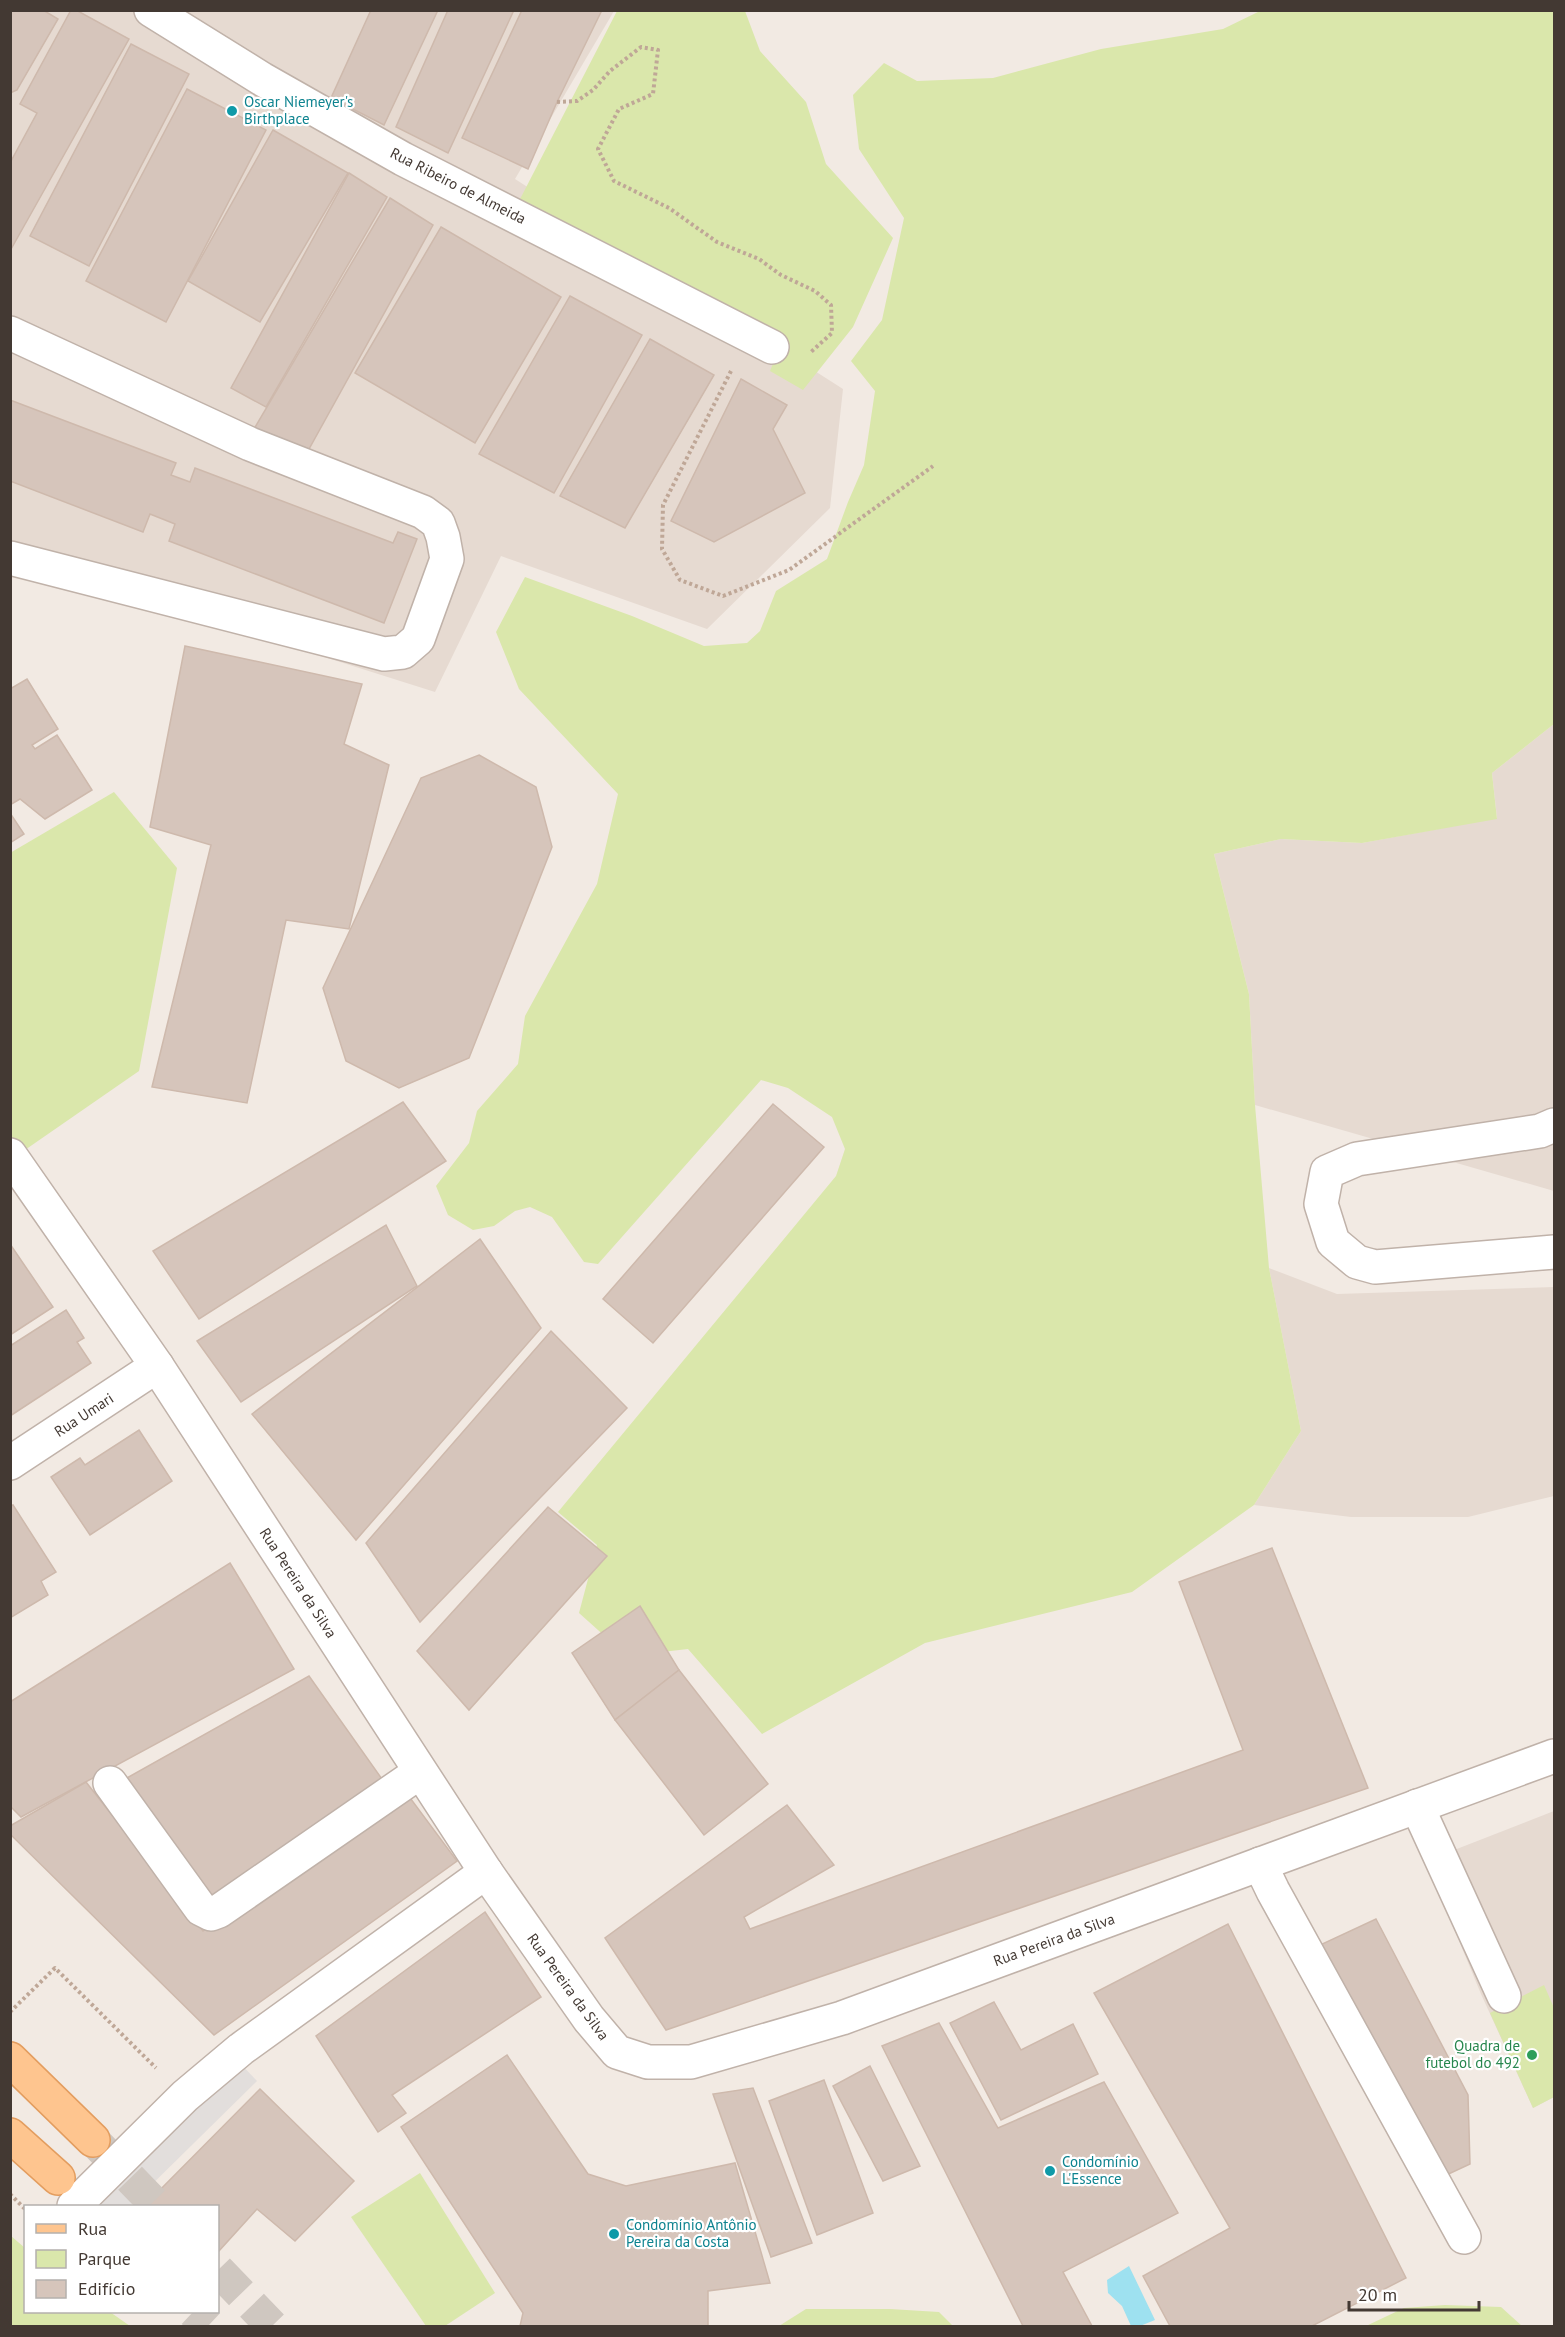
<svg xmlns="http://www.w3.org/2000/svg" width="1565" height="2337" viewBox="0 0 1565 2337" font-family="'PT Sans',sans-serif">
	<style>
		.residential { fill: #e6dad1 }
		.green { fill: #dae7ab }
		.parking { fill: #e2dedc }
		.water { fill: #9ee1f0 }
		.building { fill: #d6c5bb; stroke: #ceb9ac; stroke-width: 1.5 }
		.lines { fill: none; stroke-linecap: round; stroke-linejoin: round }
		.major-tunnel { stroke: #cfc7c0; stroke-width: 33; stroke-dasharray: 33 16; stroke-linecap: butt }
		.minor-casing { stroke: #c0b2a9; stroke-width: 36 }
		.major-casing { stroke: #e39d5f; stroke-width: 36 }
		.path { stroke: #bfa797; stroke-width: 4; stroke-dasharray: 3 3; stroke-linecap: butt }
		.minor { stroke: #fff; stroke-width: 33 }
		.major { stroke: #fec58f; stroke-width: 33 }
		.culture-dot { fill: #0f9aa8; stroke: #fff; stroke-width: 2 }
		.leisure-dot { fill: #2e9e5b; stroke: #fff; stroke-width: 2 }
		.labels { text-anchor: middle; stroke-width: 4.5; stroke-linejoin: round; paint-order: stroke }
		.culture-label { font-size: 15px; fill: #0d838f; stroke: #fff; text-anchor: start }
		.street-label { font-size: 15px; fill: #433933; stroke: #fff }
		.leisure-label { font-size: 15px; fill: #27864d; stroke: #fff; text-anchor: end }
	</style>
	<rect width="100%" height="100%" fill="#f2eae3"/>
	<g class="residential">
		<path d="M11 11H614L515 179 843 389 830 508 707 629 501 556 435 692 11 558Z"/>
		<path d="M1554 724V1191L1255 1105 1249 994 1214 854 1281 839 1362 843 1497 818 1492 773Z"/>
		<path d="M1269 1268 1337 1294 1554 1287V1496L1468 1517H1351L1254 1505 1301 1431Z"/>
		<path d="M1554 1811V2097L1533 2108 1481 1994 1426 1861Z"/>
	</g>
	<g class="green">
		<path d="M617 11H745L760 51 806 102 826 164 893 238 853 327 803 390 770 371 781 344 518 203Z"/>
		<path d="M1260 11H1554V724L1492 773 1497 819 1362 843 1281 839 1214 854 1249 994 1255 1105 1269 1268 1301 1431 1254 1505 1132 1592 925 1643 762 1734 688 1649 627 1656 579 1613 597 1545 558 1512 836 1176 845 1149 832 1117 788 1088 761 1080 598 1264 584 1262 552 1217 530 1207 515 1211 494 1226 473 1230 448 1215 436 1186 469 1143 477 1111 518 1064 525 1016 597 884 618 794 519 689 496 632 525 577 632 616 704 646 747 643 760 631 776 591 827 559 848 502 864 465 875 391 851 361 882 320 904 218 859 149 853 95 884 63 917 81 993 78 1101 49 1223 29Z"/>
		<path d="M114 792 177 868 139 1071 22 1152 10 1136V853Z"/>
		<path d="M1544 1985 1554 2008V2097L1533 2108 1490 2013Z"/>
		<path d="M420 2173 495 2293 445 2326H426L351 2217Z"/>
		<path d="M11 2236 25 2248 26 2312H110L130 2326H11Z"/>
		<path d="M1445 2305 1501 2307 1522 2326H1366L1404 2308Z"/>
		<path d="M806 2309H890L939 2312 953 2326H779Z"/>
	</g>
	<path class="parking" d="M239 2062 257 2081 130 2206H92Z"/>
	<path class="water" d="M1129 2266 1155 2320 1140 2326H1131L1122 2306 1108 2293 1107 2280Z"/>
	<g class="building">
		<path d="M10 10H43L58 19 17 90 10 93Z"/>
		<path d="M71 10H76L129 39 10 251V163L37 113 20 104Z"/>
		<path d="M371 10H438L384 125 331 98Z"/>
		<path d="M448 10H514L448 153 396 127Z"/>
		<path d="M522 10H602L557 102 528 169 462 138Z"/>
		<path d="M131 44 189 74 89 266 30 236Z"/>
		<path d="M187 89 266 130 166 322 86 281Z"/>
		<path d="M273 130 348 173 260 322 188 281Z"/>
		<path d="M349 173 387 197 266 407 231 388Z"/>
		<path d="M390 198 433 225 304 458 251 434Z"/>
		<path d="M441 227 561 297 475 443 355 373Z"/>
		<path d="M570 296 642 335 554 493 479 454Z"/>
		<path d="M650 339 714 375 625 528 560 496Z"/>
		<path d="M741 379 787 405 773 429 805 493 714 542 671 521Z"/>
		<path d="M10 400 176 463 171 475 190 482 195 468 393 543 398 532 417 539 384 623 169 541 175 524 150 514 143 532 10 481Z"/>
		<path d="M185 646 362 684 344 744 389 765 349 929 286 920 247 1103 152 1087 211 845 150 827Z"/>
		<path d="M27 679 58 729 32 745 35 749 57 735 92 790 45 819 20 799 10 805V689Z"/>
		<path d="M479 755 536 787 552 847 469 1058 399 1088 346 1061 323 988 421 778Z"/>
		<path d="M10 813 24 834 10 843Z"/>
		<path d="M403 1102 446 1161 199 1319 153 1251Z"/>
		<path d="M773 1104 824 1147 653 1343 603 1299Z"/>
		<path d="M386 1225 417 1286 241 1402 197 1341Z"/>
		<path d="M480 1239 541 1328 356 1540 252 1414Z"/>
		<path d="M10 1244 53 1307 10 1335Z"/>
		<path d="M66 1310 84 1338 77 1342 91 1363 10 1416V1346Z"/>
		<path d="M551 1331 627 1408 420 1622 366 1543Z"/>
		<path d="M139 1430 172 1481 90 1535 51 1477 80 1458 85 1465Z"/>
		<path d="M13 1505 56 1572 41 1581 48 1595 10 1618V1506Z"/>
		<path d="M548 1507 607 1556 469 1710 417 1651Z"/>
		<path d="M1272 1548 1368 1788 666 2030 605 1938 787 1805 834 1865 744 1917 750 1929 1243 1750 1179 1582Z"/>
		<path d="M230 1563 294 1669 21 1817 10 1806V1702Z"/>
		<path d="M640 1606 679 1670 615 1720 572 1653Z"/>
		<path d="M679 1670 768 1784 704 1835 615 1720Z"/>
		<path d="M309 1676 389 1789 212 1909 125 1779Z"/>
		<path d="M86 1782 203 1931 402 1787 457 1861 214 2035 10 1834V1826Z"/>
		<path d="M485 1912 541 1997 392 2095 406 2113 378 2132 316 2036Z"/>
		<path d="M1376 1919 1468 2095 1470 2164 1440 2178 1320 1945Z"/>
		<path d="M1228 1924 1406 2278 1312 2326H1170L1143 2276 1230 2228 1094 1993Z"/>
		<path d="M994 2002 1021 2050 1073 2024 1098 2074 1001 2120 950 2023Z"/>
		<path d="M939 2023 998 2128 1104 2082 1178 2213 1063 2272 1092 2326H1023L882 2046Z"/>
		<path d="M507 2055 588 2174 626 2186 735 2163 770 2283 708 2291V2326H520L523 2313 401 2127Z"/>
		<path d="M870 2066 920 2166 883 2181 833 2086Z"/>
		<path d="M824 2080 873 2213 817 2235 769 2101Z"/>
		<path d="M753 2088 812 2243 771 2257 713 2094Z"/>
		<path d="M260 2089 354 2181 295 2241 257 2209 218 2252V2206H144Z"/>
	</g>
	<g class="lines">
		<g class="major-tunnel">
			<path d="M96 2143 157 2206"/>
			<path d="M218 2270 272 2326"/>
			<path d="M193 2312 208 2326"/>
		</g>
		<g class="minor-casing">
			<g id="minor">
				<path d="M151 10 262 79 403 159 772 347"/>
				<path d="M10 333 250 444 423 512 438 523 443 537 447 559 418 639 403 652 384 654 10 558"/>
				<path d="M1554 1125 1540 1131 1357 1159 1327 1172 1321 1204 1333 1242 1357 1262 1375 1267 1554 1252"/>
				<path d="M10 1155 157 1366 486 1872 589 2019 617 2052 648 2062H691L842 2018 1554 1756"/>
				<path d="M10 1463 157 1366"/>
				<path d="M110 1783 201 1909 211 1914 219 1911 420 1772"/>
				<path d="M1417 1806 1504 1996"/>
				<path d="M1260 1864 1273 1891 1464 2237"/>
				<path d="M74 2206 185 2096 241 2049 486 1872"/>
			</g>
		</g>
		<g class="major-casing">
			<g id="major">
				<path d="M10 2059 93 2140"/>
				<path d="M10 2135 58 2178"/>
			</g>
		</g>
		<g class="path">
			<path d="M557 102 577 101 593 90 610 71 641 47 658 50 653 94 619 109 598 149 614 181 669 208 717 242 759 259 781 275 815 291 831 305 832 333 811 352"/>
			<path d="M731 371 663 505 662 549 680 580 723 596 789 570 933 466"/>
			<path d="M10 2012 55 1968 156 2068"/>
			<path d="M10 2194 26 2210"/>
		</g>
		<use href="#minor" class="minor"/>
		<use href="#major" class="major"/>
	</g>
	<g class="culture-dot">
		<circle cx="232" cy="111" r="6"/>
		<circle cx="1050" cy="2171" r="6"/>
		<circle cx="614" cy="2234" r="6"/>
	</g>
	<circle class="leisure-dot" cx="1532" cy="2055" r="6"/>
	<g class="labels">
		<g class="culture-label">
			<text x="244" y="107">Oscar Niemeyer's<tspan x="244" dy="17">Birthplace</tspan></text>
			<text x="1062" y="2167">Condomínio<tspan x="1062" dy="17">L'Essence</tspan></text>
			<text x="626" y="2230">Condomínio Antônio<tspan x="626" dy="17">Pereira da Costa</tspan></text>
		</g>
		<g class="street-label">
			<text transform="translate(458 186) rotate(27)" y="5">Rua Ribeiro de Almeida</text>
			<text transform="translate(84 1415) rotate(-33)" y="5">Rua Umari</text>
			<text transform="translate(298 1583) rotate(57)" y="5">Rua Pereira da Silva</text>
			<text transform="translate(1054 1940) rotate(-20)" y="5">Rua Pereira da Silva</text>
			<text transform="translate(568 1987) rotate(54)" y="5">Rua Pereira da Silva</text>
		</g>
		<g class="leisure-label">
			<text x="1520" y="2051">Quadra de<tspan x="1520" dy="17">futebol do 492</tspan></text>
		</g>
	</g>
	<rect width="1565" height="2337" fill="none" stroke="#433933" stroke-width="24"/>
	<rect x="24" y="2205" width="195" height="108" fill="#ffffff" stroke="#b4b0ad" stroke-width="1.5"/>
	<rect x="36" y="2224" width="30" height="9" fill="#fec58f" stroke="#b4b0ad" stroke-width="1.5"/>
	<text x="78" y="2235" font-size="18" fill="#433933">Rua</text>
	<rect x="36" y="2250" width="30" height="18" fill="#dae7ab" stroke="#b4b0ad" stroke-width="1.5"/>
	<text x="78" y="2265" font-size="18" fill="#433933">Parque</text>
	<rect x="36" y="2280" width="30" height="18" fill="#d6c5bb" stroke="#b4b0ad" stroke-width="1.5"/>
	<text x="78" y="2295" font-size="18" fill="#433933">Edifício</text>
	<path d="M1349 2301v9h130v-9" fill="none" stroke="#433933" stroke-width="3"/>
	<text x="1358" y="2301" font-size="18" fill="#433933" stroke="#ffffff" stroke-width="4.5" paint-order="stroke">20 m</text>
</svg>
